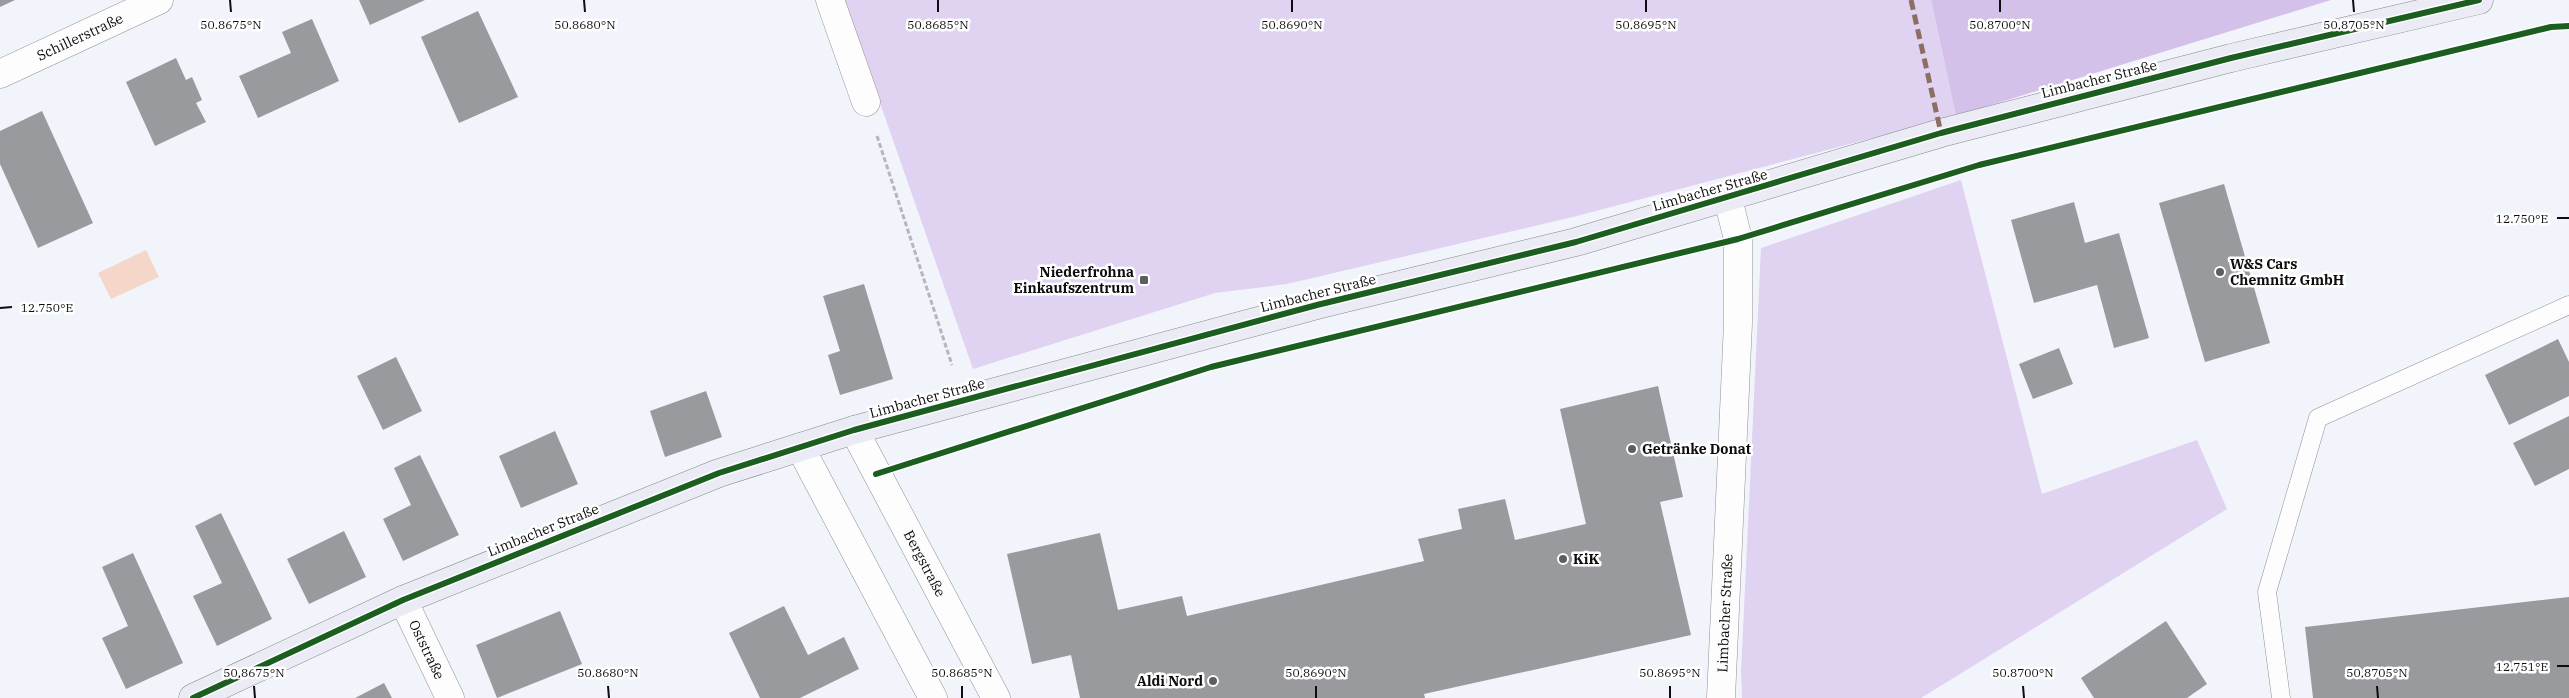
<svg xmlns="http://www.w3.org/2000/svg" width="2569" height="698" viewBox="0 0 2569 698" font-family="'IBM Plex Serif',serif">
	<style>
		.green { fill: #dfd3f1 }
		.forest { fill: #d4c1e9 }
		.water { fill: #f5d7c9 }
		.building { fill: #989a9e }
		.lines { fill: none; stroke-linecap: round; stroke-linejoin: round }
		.lane-casing { stroke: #909194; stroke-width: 19 }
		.street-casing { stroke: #909194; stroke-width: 29 }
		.secondary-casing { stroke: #87888b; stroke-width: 29 }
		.path { stroke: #b6b7b8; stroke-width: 3; stroke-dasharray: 5 2.5; stroke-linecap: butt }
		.lane { stroke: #fdfdfe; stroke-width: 18 }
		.street { stroke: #fdfdfe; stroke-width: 28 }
		.secondary { stroke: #eaebf5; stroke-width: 28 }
		.quiet { stroke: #8d6e63; stroke-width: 5; stroke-dasharray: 10 5; stroke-linecap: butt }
		.cycleway-casing { stroke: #fff; stroke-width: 9 }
		.cycleway { stroke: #1b5e20; stroke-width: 6 }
		.ticks { fill: none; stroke: #0d0d0d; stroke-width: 2 }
		.poi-dot { fill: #5d5e60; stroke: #fff; stroke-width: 2 }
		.labels { text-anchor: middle; stroke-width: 5; stroke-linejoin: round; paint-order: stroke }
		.street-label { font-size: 14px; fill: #0d0d0d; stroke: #fff }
		.poi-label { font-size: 14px; font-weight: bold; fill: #0d0d0d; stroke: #fff; text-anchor: start }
		.ticks-label { font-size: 12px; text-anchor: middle; fill: #0d0d0d; stroke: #fff; stroke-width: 5; stroke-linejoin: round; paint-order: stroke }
	</style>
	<rect width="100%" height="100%" fill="#f2f4fb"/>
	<g class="green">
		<path d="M844 0H1931L1956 116 1577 216 1287 284 1215 293 973 369Z"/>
		<path d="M1961 180 2042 494 2197 440 2227 509 1921 698H1742L1741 672 1761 248Z"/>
	</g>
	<path class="forest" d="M1931 0H2331L1956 116Z"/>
	<path class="water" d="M146 250 159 277 111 299 98 273Z"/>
	<g class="building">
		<path d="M0 0H15L0 7Z"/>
		<path d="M359 0H425L370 25Z"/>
		<path d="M478 11 518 97 459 123 421 37Z"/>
		<path d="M312 19 339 81 258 118 239 76 291 53 282 32Z"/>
		<path d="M176 58 186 80 192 77 202 100 196 103 206 122 155 146 126 82Z"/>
		<path d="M42 111 93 223 38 248 0 164V131Z"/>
		<path d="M2224 184 2270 343 2205 362 2159 203Z"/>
		<path d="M2074 202 2085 243 2119 233 2149 338 2114 348 2097 285 2034 303 2011 220Z"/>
		<path d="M864 284 893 379 840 395 828 355 840 351 823 296Z"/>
		<path d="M2558 339 2569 362V396L2509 425 2485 375Z"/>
		<path d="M2059 348 2073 384 2033 399 2019 364Z"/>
		<path d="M396 357 422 411 383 430 357 376Z"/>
		<path d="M1658 386 1683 497 1660 502 1691 635 1424 694 1425 698H1080L1071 655 1032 664 1007 554 1100 533 1118 610 1182 596 1187 616 1424 561 1418 539 1462 529 1458 509 1505 499 1515 540 1586 524 1560 409Z"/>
		<path d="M706 391 722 437 665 457 650 411Z"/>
		<path d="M2569 416V469L2535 486 2513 443Z"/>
		<path d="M555 431 578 484 521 508 499 456Z"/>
		<path d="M420 455 459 535 403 561 383 519 411 505 394 468Z"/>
		<path d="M221 513 272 619 217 646 193 596 222 583 195 526Z"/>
		<path d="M344 531 366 577 309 604 287 559Z"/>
		<path d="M133 553 183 663 126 689 102 638 128 626 102 567Z"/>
		<path d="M2569 597V698H2313L2305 627Z"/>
		<path d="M784 606 808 655 844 637 859 669 800 698H760L729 633Z"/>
		<path d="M560 611 582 664 497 698 476 645Z"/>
		<path d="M2166 621 2207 684 2187 698H2094L2081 678Z"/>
		<path d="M384 683 392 698H355Z"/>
	</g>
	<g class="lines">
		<g class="lane-casing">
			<path id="lane" d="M2281 698 2267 592 2318 418 2569 305"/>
		</g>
		<g class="street-casing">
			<g id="street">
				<path d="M830 0 866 102"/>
				<path id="s1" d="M0 74 159 0"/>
				<path id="s2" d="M854 430 996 698"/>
				<path d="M800 447 933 698"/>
				<path id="s3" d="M403 600 450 698"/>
				<path id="s4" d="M1721 698 1738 323V239L1728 199"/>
			</g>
		</g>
		<g class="secondary-casing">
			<path id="secondary" d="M193 698 403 600 719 473 854 430 1317 305 1576 242 1941 133 2231 58 2479 0"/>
		</g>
		<g class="path">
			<path d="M877 136 952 365"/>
			<path d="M1773 229 1979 165 2551 27 2569 26"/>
			<path d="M1647 261 1702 248"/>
			<path d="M912 462 1064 414"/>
		</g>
		<use href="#lane" class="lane"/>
		<use href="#street" class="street"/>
		<use href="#secondary" class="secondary"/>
		<path class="quiet" d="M1911 0 1941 133"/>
		<g class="cycleway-casing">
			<g id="cycleway">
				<path d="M876 474 1211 367 1738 239 1979 165 2551 27 2569 26"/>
				<path d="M193 698 403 600 719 473 854 430 1317 305 1576 242 1941 133 2231 58 2479 0"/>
			</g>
		</g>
		<use href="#cycleway" class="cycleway"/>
	</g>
	<path class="ticks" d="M230 0 231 12M584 0 585 12M938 0V12M1292 0V12M1646 0V12M2000 0V12M2353 0 2354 12M2557 218H2569M0 308 12 307M2557 666H2569M254 686 255 698M608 686 609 698M962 686V698M1316 686V698M1670 686V698M2023 686 2024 698M2377 686 2378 698"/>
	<g class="poi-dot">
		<circle cx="2220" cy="272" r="5"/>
		<rect x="1139" y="275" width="10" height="10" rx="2.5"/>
		<circle cx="1632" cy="449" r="5"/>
		<circle cx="1563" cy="559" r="5"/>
		<circle cx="1213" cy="681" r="5"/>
	</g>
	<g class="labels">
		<g class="street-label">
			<text dy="5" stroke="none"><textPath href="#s1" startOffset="88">Schillerstraße</textPath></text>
			<text transform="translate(2099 79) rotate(-14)" y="5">Limbacher Straße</text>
			<text transform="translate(1710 190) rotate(-16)" y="5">Limbacher Straße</text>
			<text transform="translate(1318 293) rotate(-14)" y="5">Limbacher Straße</text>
			<text transform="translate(927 398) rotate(-15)" y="5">Limbacher Straße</text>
			<text transform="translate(543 530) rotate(-22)" y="5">Limbacher Straße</text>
			<text dy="5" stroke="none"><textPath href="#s2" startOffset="151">Bergstraße</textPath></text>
			<text dy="5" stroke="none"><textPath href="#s4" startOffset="85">Limbacher Straße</textPath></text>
			<text dy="5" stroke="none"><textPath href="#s3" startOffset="55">Oststraße</textPath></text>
		</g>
		<g class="poi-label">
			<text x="2230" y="269">W&amp;S Cars<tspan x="2230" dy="16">Chemnitz GmbH</tspan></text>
			<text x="1134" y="277" text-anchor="end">Niederfrohna<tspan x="1134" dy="16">Einkaufszentrum</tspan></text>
			<text x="1642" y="454">Getränke Donat</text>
			<text x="1573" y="564">KiK</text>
			<text x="1203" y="686" text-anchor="end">Aldi Nord</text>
		</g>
	</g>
	<g class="ticks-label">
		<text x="231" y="29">50.8675°N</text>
		<text x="585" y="29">50.8680°N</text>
		<text x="938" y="29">50.8685°N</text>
		<text x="1292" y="29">50.8690°N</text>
		<text x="1646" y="29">50.8695°N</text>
		<text x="2000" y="29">50.8700°N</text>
		<text x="2354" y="29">50.8705°N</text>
		<text x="2522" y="223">12.750°E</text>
		<text x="47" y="312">12.750°E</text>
		<text x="2522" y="671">12.751°E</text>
		<text x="254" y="677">50.8675°N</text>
		<text x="608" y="677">50.8680°N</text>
		<text x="962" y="677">50.8685°N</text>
		<text x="1316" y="677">50.8690°N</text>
		<text x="1670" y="677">50.8695°N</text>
		<text x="2023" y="677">50.8700°N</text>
		<text x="2377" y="677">50.8705°N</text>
	</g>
</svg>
